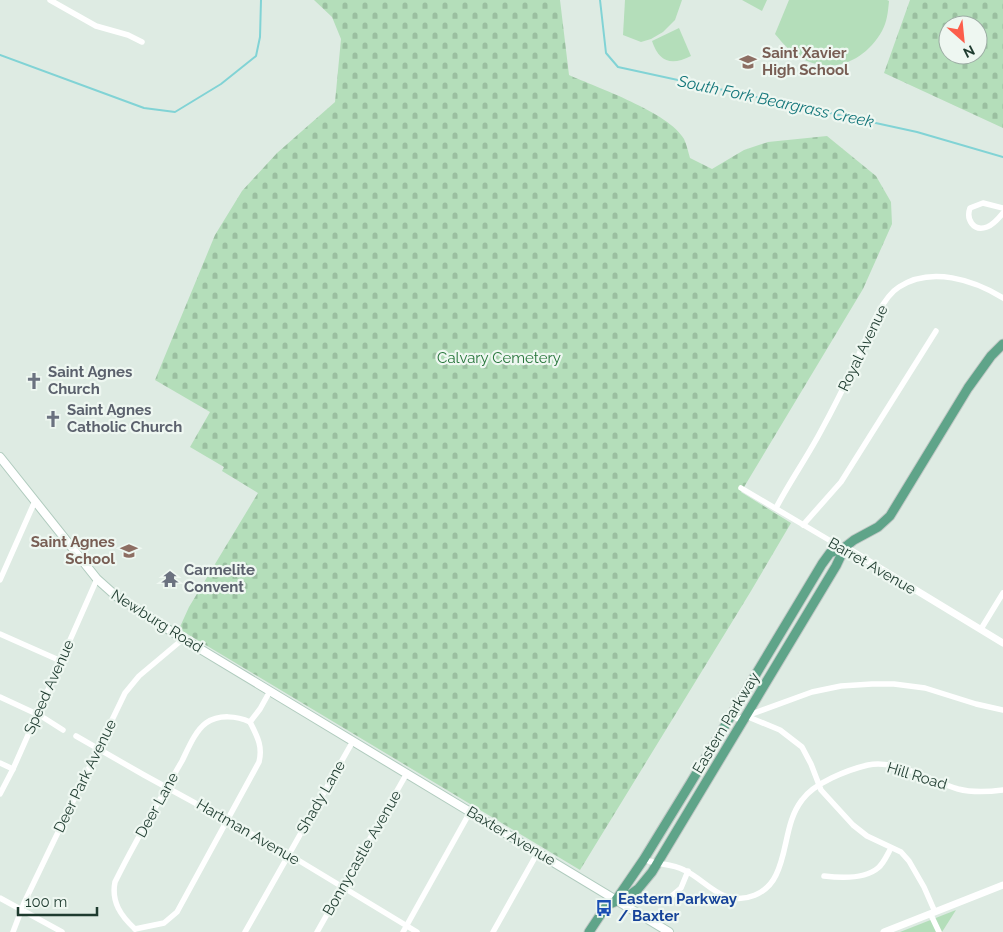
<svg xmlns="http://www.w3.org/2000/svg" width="1003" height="932" viewBox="0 0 1003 932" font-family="Raleway,sans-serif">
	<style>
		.cemetery { fill: url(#cemetery-stones); fill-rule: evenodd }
		.park { fill: #b4deba }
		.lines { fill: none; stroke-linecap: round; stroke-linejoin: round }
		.stream { stroke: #81d3d5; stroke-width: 2 }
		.secondary-casing { stroke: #b0cbbe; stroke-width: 10 }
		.primary-casing { stroke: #c0c8c5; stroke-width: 11 }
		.minor { stroke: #fff; stroke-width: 5.5 }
		.tertiary { stroke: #fff; stroke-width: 7 }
		.secondary { stroke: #fff; stroke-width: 8 }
		.primary { stroke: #5fa489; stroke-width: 9 }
		.labels { text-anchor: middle; stroke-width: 4.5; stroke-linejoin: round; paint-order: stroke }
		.education-label { font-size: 15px; font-weight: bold; fill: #785e54; stroke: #eef7f1; text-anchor: start }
		.street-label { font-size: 15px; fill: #1e3b2f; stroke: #eef7f1 }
		.park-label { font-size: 15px; fill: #26753a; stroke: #eef7f1 }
		.worship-label { font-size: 15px; font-weight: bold; fill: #5b616d; stroke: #eef7f1; text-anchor: start }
		.transit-label { font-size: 15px; font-weight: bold; fill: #164399; stroke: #eef7f1; text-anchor: start }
		.water-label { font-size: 16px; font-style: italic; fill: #15777b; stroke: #eef7f1 }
	</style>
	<defs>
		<pattern id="cemetery-stones" width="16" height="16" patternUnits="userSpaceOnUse" patternTransform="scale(1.25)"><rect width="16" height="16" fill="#b4deba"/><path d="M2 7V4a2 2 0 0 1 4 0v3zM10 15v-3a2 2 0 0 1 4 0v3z" fill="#9abfa0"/></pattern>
	</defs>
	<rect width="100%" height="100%" fill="#deebe3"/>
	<g class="cemetery">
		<path d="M314 0H560L569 75C596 87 670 113 684 139 687 145 688 152 690 158L712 169 744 150 768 142 827 136 876 176 891 202 892 224 863 289 741 492 791 523 751 591 580 870 179 629 189 607 258 493 222 471 224 467 190 447 210 412 155 380 215 235 242 191 277 153 335 102 341 39 332 17Z"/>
		<path d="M910 0H1003V128L884 73ZM948 25H978V55H948Z"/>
	</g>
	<g class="park">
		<path d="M625 0H682L675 20 663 32 651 39 641 42 623 35Z"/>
		<path d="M742 0H767L762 11Z"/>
		<path d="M789 0H887L889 1C888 12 887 22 882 31 867 58 837 74 807 61 794 56 784 45 775 34Z"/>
		<path d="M679 28 691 56C671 66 659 62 652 41Z"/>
		<path d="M956 910 942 932H900Z"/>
	</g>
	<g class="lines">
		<g class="stream">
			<path d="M600 0 606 53 618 67 917 132 1003 157"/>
			<path d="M0 55 144 108 175 112 221 84 256 56 260 37 261 0"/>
		</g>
		<g class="secondary-casing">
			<path id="secondary" d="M0 457 97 579 116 596 177 635 669 932"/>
		</g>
		<g class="primary-casing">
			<g id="primary">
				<path d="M616 900 644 859 690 784 822 564 830 553 845 547 854 540 878 527 890 516 968 388 991 356 1003 344"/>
				<path d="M589 932 607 905 627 897 638 889 652 872 836 566 845 547"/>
			</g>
		</g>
		<g class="minor">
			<path d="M50 0 96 26 128 35 142 42"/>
			<path d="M1003 208 983 203 970 208C966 219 973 232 987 227 993 225 999 218 1003 213"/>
			<path d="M741 488 829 540 845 547"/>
			<path d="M776 508C790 481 808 456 822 429 833 409 843 389 853 368 863 347 879 299 899 287 931 266 974 280 1003 298"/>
			<path d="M803 525 841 482 936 331"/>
			<path d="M0 580 35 501"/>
			<path d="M981 629 1003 593"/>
			<path d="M0 634 61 661"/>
			<path d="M0 697 41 716 63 730"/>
			<path d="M731 714 738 719 812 692 841 686 872 684H894L925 688 976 704 1003 710"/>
			<path d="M746 716 780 730 802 747 811 764 821 790 853 825 867 836 901 852 909 861 924 887 935 912"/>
			<path d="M250 722 260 709 270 691"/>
			<path d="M76 736 144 775 288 854 417 932"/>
			<path d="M0 763 13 769"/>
			<path d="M0 794 13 769 97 579"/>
			<path d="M644 859C655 865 671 863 684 870 698 876 711 891 725 896 745 903 767 894 776 875 788 851 785 822 802 800 814 783 847 770 868 765 896 759 931 781 958 789 973 793 988 792 1003 790"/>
			<path d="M824 876C840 878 865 879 878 868 884 863 887 855 891 848"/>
			<path d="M0 898 62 932"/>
			<path d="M668 899 681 888 688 871"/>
			<path d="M931 915 939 932"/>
			<path d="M135 929C121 916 111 902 115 882 135 841 159 801 182 761 188 749 195 731 206 723 219 714 237 716 250 722"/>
			<path d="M135 929 164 923 177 912 259 762C263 746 257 736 250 722"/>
			<path d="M13 932 24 903 125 693 139 676 183 639"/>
			<path d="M245 932 353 741"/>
			<path d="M317 932 407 773"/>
			<path d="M403 932 470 812"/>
			<path d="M493 932 538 852"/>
		</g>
		<g class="tertiary">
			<path d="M845 547 1003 643"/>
			<path d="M884 932 1003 885"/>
		</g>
		<use href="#secondary" class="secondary"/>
		<use href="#primary" class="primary"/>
	</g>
	<defs>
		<g id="school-bare" transform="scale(1.35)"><path d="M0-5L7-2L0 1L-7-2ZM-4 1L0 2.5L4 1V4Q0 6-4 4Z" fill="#8d6e63" stroke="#eef7f1" stroke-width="2.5" paint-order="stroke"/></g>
		<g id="church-bare" transform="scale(1.35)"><path d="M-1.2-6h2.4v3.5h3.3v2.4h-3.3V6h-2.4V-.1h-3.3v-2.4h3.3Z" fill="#6b7280" stroke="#eef7f1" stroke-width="2.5" paint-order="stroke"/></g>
		<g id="temple-bare" transform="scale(1.35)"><path d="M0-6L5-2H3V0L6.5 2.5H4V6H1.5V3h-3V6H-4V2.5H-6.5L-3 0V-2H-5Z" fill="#6b7280" stroke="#eef7f1" stroke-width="2.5" paint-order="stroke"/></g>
		<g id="bus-bare" transform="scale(1.35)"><path d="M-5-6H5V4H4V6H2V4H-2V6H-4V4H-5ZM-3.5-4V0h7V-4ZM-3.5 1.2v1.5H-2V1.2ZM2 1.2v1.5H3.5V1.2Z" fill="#1a4fb4" stroke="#eef7f1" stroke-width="2.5" paint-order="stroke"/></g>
	</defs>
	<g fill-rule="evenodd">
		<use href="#school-bare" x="748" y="62"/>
		<use href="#church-bare" x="34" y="381"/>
		<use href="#church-bare" x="53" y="419"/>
		<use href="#school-bare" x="129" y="551"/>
		<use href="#temple-bare" x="170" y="579"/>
		<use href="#bus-bare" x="604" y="908"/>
	</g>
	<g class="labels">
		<g class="education-label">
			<text x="762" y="58">Saint Xavier<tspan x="762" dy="17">High School</tspan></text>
			<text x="115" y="547" text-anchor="end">Saint Agnes<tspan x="115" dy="17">School</tspan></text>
		</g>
		<g class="street-label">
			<text transform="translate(863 348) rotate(-64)" y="5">Royal Avenue</text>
			<text transform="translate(872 566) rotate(30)" y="5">Barret Avenue</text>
			<text transform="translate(157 621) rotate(32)" y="5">Newburg Road</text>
			<text transform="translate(49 687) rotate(-66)" y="5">Speed Avenue</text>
			<text transform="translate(726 723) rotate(-59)" y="5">Eastern Parkway</text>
			<text transform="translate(85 776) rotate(-64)" y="5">Deer Park Avenue</text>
			<text transform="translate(917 776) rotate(17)" y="5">Hill Road</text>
			<text transform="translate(321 797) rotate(-60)" y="5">Shady Lane</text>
			<text transform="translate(157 805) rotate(-61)" y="5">Deer Lane</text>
			<text transform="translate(248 832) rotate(30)" y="5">Hartman Avenue</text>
			<text transform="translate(511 836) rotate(31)" y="5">Baxter Avenue</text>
			<text transform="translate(362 853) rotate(-60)" y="5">Bonnycastle Avenue</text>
		</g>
		<g class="park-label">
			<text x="499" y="363">Calvary Cemetery</text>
		</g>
		<g class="worship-label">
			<text x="48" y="377">Saint Agnes<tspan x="48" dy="17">Church</tspan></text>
			<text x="67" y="415">Saint Agnes<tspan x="67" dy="17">Catholic Church</tspan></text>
			<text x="184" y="575">Carmelite<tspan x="184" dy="17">Convent</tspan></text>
		</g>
		<g class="transit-label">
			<text x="618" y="904">Eastern Parkway<tspan x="618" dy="17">/ Baxter</tspan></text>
		</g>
		<g class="water-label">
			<text transform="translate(776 101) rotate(12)" y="6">South Fork Beargrass Creek</text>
		</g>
	</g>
	<g transform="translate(963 40) rotate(153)"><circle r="24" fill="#eef7f1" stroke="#9baca3"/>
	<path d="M0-4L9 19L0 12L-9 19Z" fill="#fc5e4b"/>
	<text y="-8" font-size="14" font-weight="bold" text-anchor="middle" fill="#1e3b2f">N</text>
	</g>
	<path d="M18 907v8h79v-8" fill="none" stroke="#1e3b2f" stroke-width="2.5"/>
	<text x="25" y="907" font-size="15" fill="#1e3b2f" stroke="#eef7f1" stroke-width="4" paint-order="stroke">100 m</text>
</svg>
